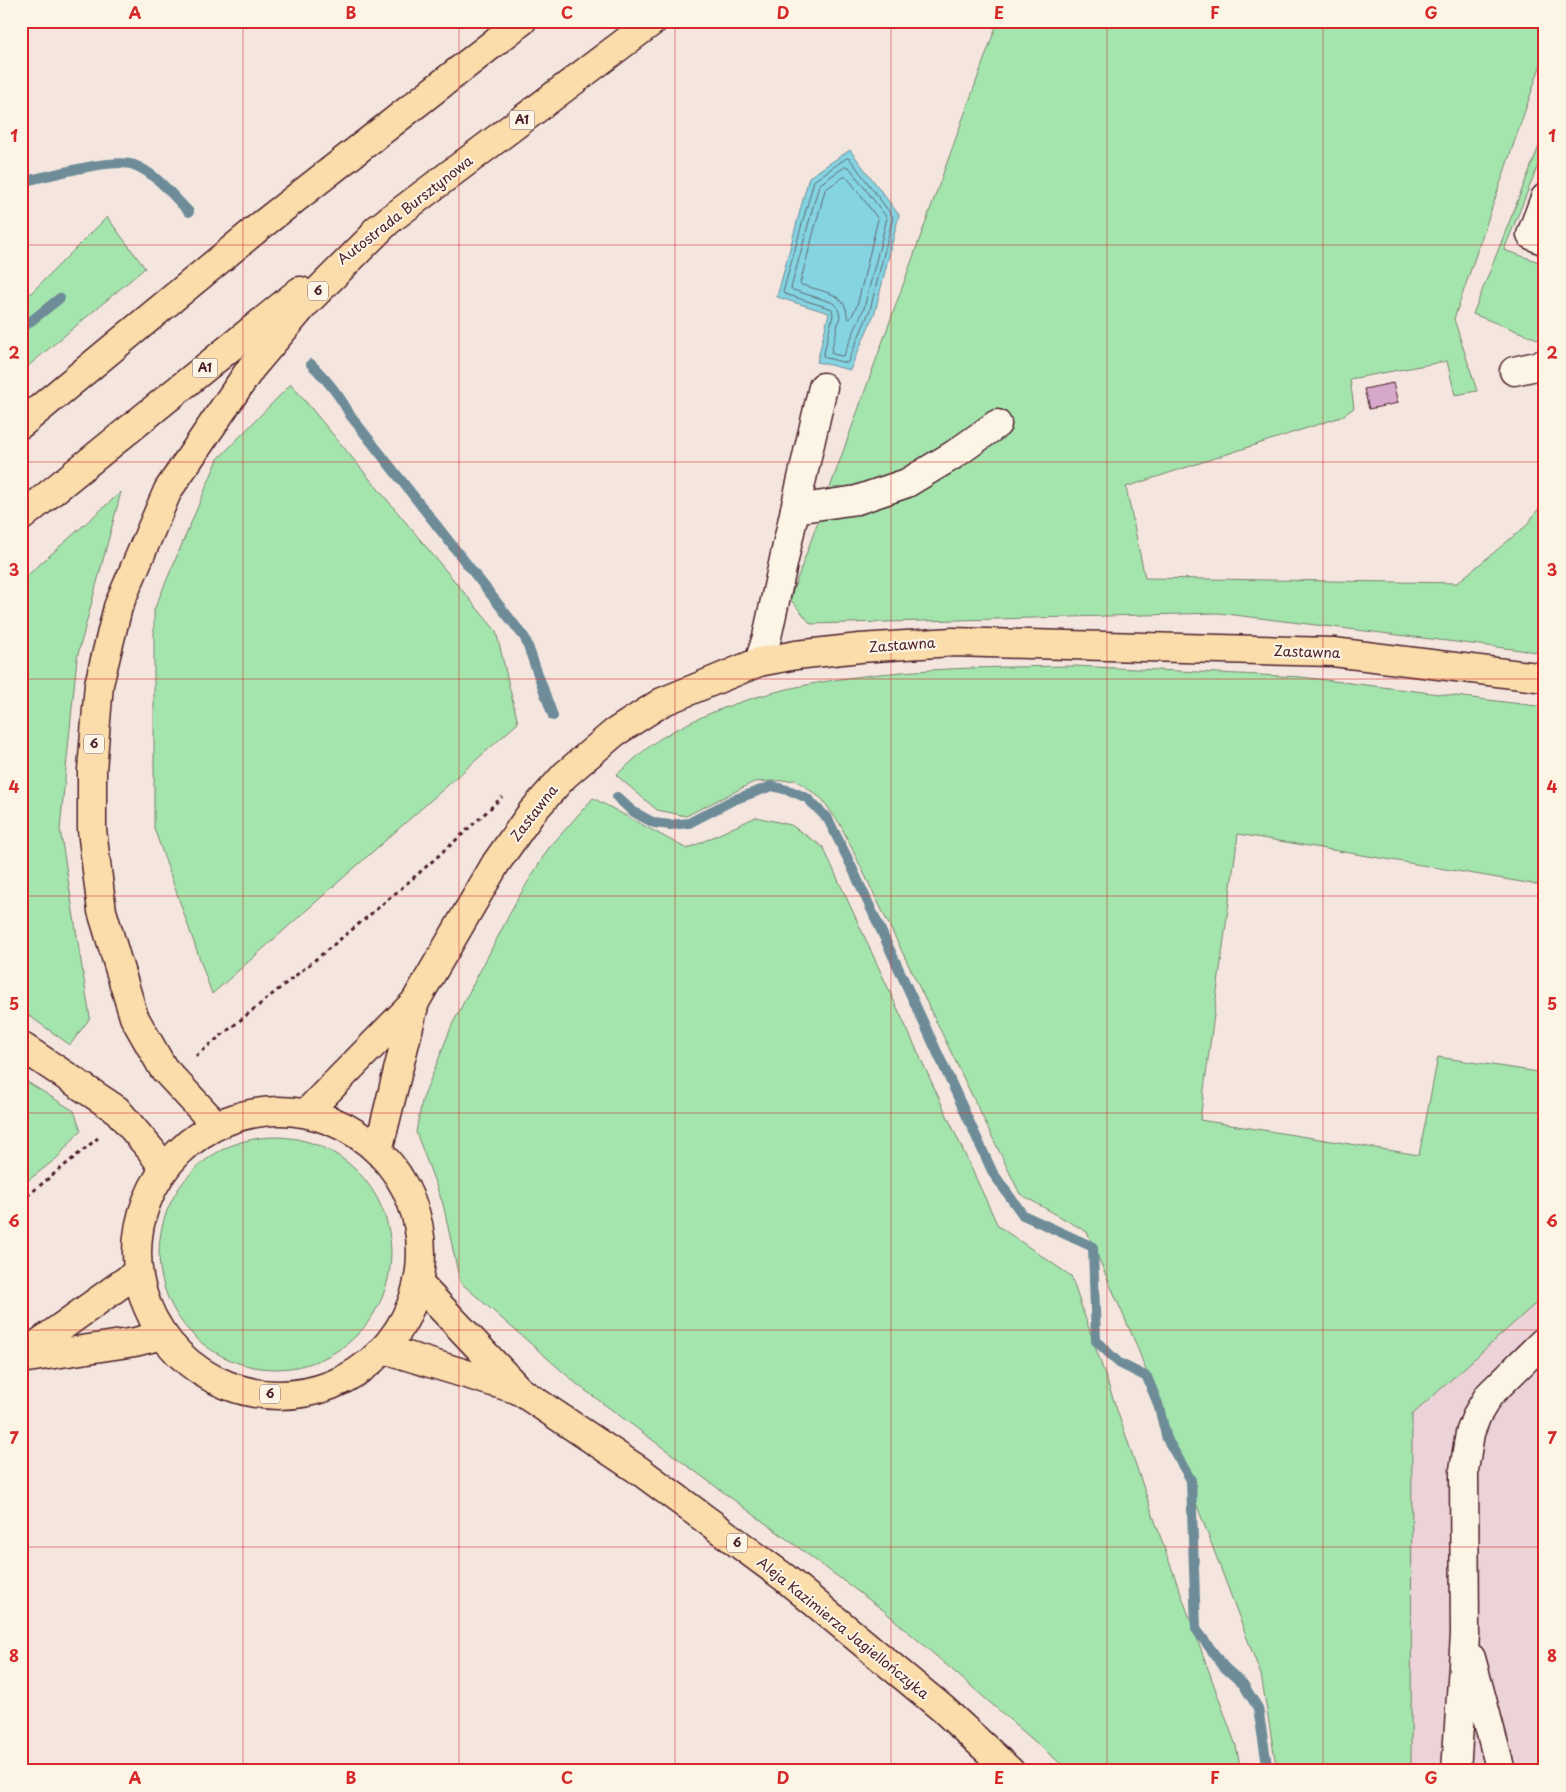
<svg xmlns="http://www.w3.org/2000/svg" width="1566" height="1792" viewBox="0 0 1566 1792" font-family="'Playpen Sans',sans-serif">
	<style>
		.built { fill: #ebd3d8 }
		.green { fill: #a4e5ae; stroke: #77826c }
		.water { fill: #84d4e1; stroke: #6d8c98 }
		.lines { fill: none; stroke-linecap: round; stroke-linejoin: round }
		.shore { stroke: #616774; stroke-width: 1 }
		.stream { stroke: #6d8c98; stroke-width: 10 }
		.building { fill: #d6a8c9; stroke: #4a1f2b }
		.minor-casing { stroke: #4a1f2b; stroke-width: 31 }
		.major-casing { stroke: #4a1f2b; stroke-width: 31 }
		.highway-casing { stroke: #4a1f2b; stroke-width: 31 }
		.path { stroke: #4a1f2b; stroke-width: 3; stroke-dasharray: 4 4; stroke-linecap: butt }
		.minor { stroke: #fcf5e5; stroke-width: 28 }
		.major { stroke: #faddab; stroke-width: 28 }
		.highway { stroke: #faddab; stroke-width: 28 }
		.grid { fill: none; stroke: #d62828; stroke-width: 1; stroke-opacity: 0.55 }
		.labels { text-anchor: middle; stroke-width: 4; stroke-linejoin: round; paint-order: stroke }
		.shield { fill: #fcf5e5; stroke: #7f5f63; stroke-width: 1 }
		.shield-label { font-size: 12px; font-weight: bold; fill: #4a1f2b }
		.street-label { font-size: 14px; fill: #4a1f2b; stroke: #fcf5e5 }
		.neatline { fill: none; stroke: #d62828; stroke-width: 2 }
		.grid-label { font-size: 16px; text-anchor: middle; font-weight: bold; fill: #d62828 }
	</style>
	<rect width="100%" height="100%" fill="#f4e6df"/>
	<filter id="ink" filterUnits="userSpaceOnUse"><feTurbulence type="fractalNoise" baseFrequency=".02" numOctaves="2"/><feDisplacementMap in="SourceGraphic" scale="10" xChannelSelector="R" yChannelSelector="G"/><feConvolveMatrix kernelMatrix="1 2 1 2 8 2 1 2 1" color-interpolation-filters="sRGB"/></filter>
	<g filter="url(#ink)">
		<path class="built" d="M1545 1295V1771H1411L1412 1415Z"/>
		<g class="green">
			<path d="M998 21H1545V52L1454 319 1477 391 1455 395 1447 361 1350 379 1354 408 1341 417 1126 487 1145 578 1457 583 1526 526 1545 500V653L1218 613 811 624 790 599Z"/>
			<path d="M1545 131V148L1504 250 1545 264V342L1473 314Z"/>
			<path d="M107 217 145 268 21 372V303Z"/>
			<path d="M291 384 496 631 518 723 212 994 154 828V610L218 459Z"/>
			<path d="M121 492 77 658 60 829 90 1018 70 1045 21 1010V581Z"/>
			<path d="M1074 666 1301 677 1545 707V886L1238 834 1200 1120 1419 1155 1438 1057 1545 1073V1295L1412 1415 1411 1771H1277L1261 1675 1136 1344 1087 1232 1020 1194 840 824 822 799 796 780 754 782 686 816 657 810 616 775C631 763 646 747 663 737 780 667 942 668 1074 666Z"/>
			<path d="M593 798 687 849 756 817 791 825 823 847 998 1226 1071 1276 1165 1550 1236 1746 1241 1771H1069L883 1610 578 1385 460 1282 443 1204 416 1132 422 1101 452 1025 517 900 548 849Z"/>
			<path d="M21 1078 74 1111 81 1130 57 1158 21 1186Z"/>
			<circle cx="275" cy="1253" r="116"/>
		</g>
		<path class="water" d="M850 150 899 215 875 312 850 370 817 362 829 313 777 297 809 177Z"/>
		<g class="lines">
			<g class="shore">
				<path d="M847 158 850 159 893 217 870 310 848 362 846 363 823 357 833 315 832 309 785 294 783 292 814 181Z"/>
				<path d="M845 167H849L887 218 864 308 844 355 842 356 833 354 831 352 840 316 837 306 831 302 793 290 791 288 819 185Z"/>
				<path d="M844 177H847L878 219 857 306 850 319 847 317C848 293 820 291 802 285L800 283 825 190Z"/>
			</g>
			<g class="stream">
				<path d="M21 182C46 177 113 157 134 165 156 173 173 196 189 212"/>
				<path d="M21 329 60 298"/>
				<path d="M311 364C327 380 340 395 350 415L525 638 553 716"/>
				<path d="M617 797 632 811 654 823 670 825 689 823 733 800 772 786 791 791 807 798 828 819 848 859 993 1173 1023 1215 1093 1247 1096 1341 1119 1363 1147 1377 1158 1404 1167 1439 1191 1480 1196 1629 1224 1667 1243 1684 1258 1708 1268 1771"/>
			</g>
		</g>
		<path class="building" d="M1393 383 1398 403 1369 409 1364 389Z"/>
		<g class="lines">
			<g class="minor-casing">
				<g id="minor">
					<path d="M1545 198 1531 235 1545 241"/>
					<path d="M1514 371 1545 364"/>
					<path d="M795 509 857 500 907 483 955 454 997 424"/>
					<path d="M759 662 767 637 795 509 823 387"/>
					<path d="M1471 1658 1501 1771"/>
					<path d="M1456 1771 1465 1635 1464 1470 1470 1433 1477 1415 1489 1395 1545 1340"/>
				</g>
			</g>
			<g class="major-casing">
				<g id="major">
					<circle cx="279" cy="1253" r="142"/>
					<path d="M306 1113 415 1002 496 863 532 812 565 775 614 733 662 702 759 662 796 655 860 648 952 642 1333 652 1545 678"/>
					<path d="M378 1151 415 1002"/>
					<path d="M418 1283 520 1391 640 1471 785 1578 943 1709 1010 1771"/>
					<path d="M384 1349 519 1390"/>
					<path d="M21 1356 138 1272"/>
					<path d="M21 1359 135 1342 163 1335"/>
				</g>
			</g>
			<g class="highway-casing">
				<g id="highway">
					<path d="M376 230 653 21"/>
					<path d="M21 424 259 227 522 21"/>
					<path d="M21 517 300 291"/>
					<path d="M21 1046 117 1110 151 1150 164 1169"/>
					<path d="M216 1125 163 1068 134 1017 102 911 92 830V770L99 684 118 607 168 490 251 368 305 304 390 219"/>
				</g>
			</g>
			<g class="path">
				<path d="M196 1056C299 972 406 890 502 797"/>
				<path d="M21 1201 98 1138"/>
			</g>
			<use href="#minor" class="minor"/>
			<use href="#major" class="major"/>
			<use href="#highway" class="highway"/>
		</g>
	</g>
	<path class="grid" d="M243 21V1771M459 21V1771M675 21V1771M891 21V1771M1107 21V1771M1323 21V1771M21 245H1545M21 462H1545M21 679H1545M21 896H1545M21 1113H1545M21 1330H1545M21 1547H1545"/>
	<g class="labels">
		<g class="shield">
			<rect x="509.5" y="110.5" width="25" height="19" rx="4"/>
			<rect x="308" y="281.5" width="20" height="19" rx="4"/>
			<rect x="192.5" y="358.5" width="25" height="19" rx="4"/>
			<rect x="84" y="734.5" width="20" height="19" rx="4"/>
			<rect x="260" y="1384.5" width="20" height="19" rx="4"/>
			<rect x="727" y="1533.5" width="20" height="19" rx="4"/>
		</g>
		<g class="shield-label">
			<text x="522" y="124">A1</text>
			<text x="318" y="295">6</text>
			<text x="205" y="372">A1</text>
			<text x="94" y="748">6</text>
			<text x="270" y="1398">6</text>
			<text x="737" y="1547">6</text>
		</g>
		<g class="street-label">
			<text transform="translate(405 210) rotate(-38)" y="5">Autostrada Bursztynowa</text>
			<text transform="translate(902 645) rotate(-4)" y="5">Zastawna</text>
			<text transform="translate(1307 652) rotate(2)" y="5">Zastawna</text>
			<text transform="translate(534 813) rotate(-52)" y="5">Zastawna</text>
			<text transform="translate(843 1628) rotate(39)" y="5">Aleja Kazimierza Jagiellończyka</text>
		</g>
	</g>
	<rect width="1566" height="1792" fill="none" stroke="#fcf5e5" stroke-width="55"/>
	<rect x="28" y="28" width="1510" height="1736" class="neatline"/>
	<g class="grid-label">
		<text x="135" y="19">A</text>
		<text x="351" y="19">B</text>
		<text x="567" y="19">C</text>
		<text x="783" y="19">D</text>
		<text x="999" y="19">E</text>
		<text x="1215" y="19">F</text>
		<text x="1431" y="19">G</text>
		<text x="14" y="142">1</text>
		<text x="1552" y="142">1</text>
		<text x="14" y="359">2</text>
		<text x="1552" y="359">2</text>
		<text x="14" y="576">3</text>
		<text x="1552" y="576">3</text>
		<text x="14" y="793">4</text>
		<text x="1552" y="793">4</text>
		<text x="14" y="1010">5</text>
		<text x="1552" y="1010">5</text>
		<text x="14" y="1227">6</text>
		<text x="1552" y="1227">6</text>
		<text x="14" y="1444">7</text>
		<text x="1552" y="1444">7</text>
		<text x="14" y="1662">8</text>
		<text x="1552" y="1662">8</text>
		<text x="135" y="1784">A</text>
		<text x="351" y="1784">B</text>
		<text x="567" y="1784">C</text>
		<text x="783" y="1784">D</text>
		<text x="999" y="1784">E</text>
		<text x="1215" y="1784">F</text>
		<text x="1431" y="1784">G</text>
	</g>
</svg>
